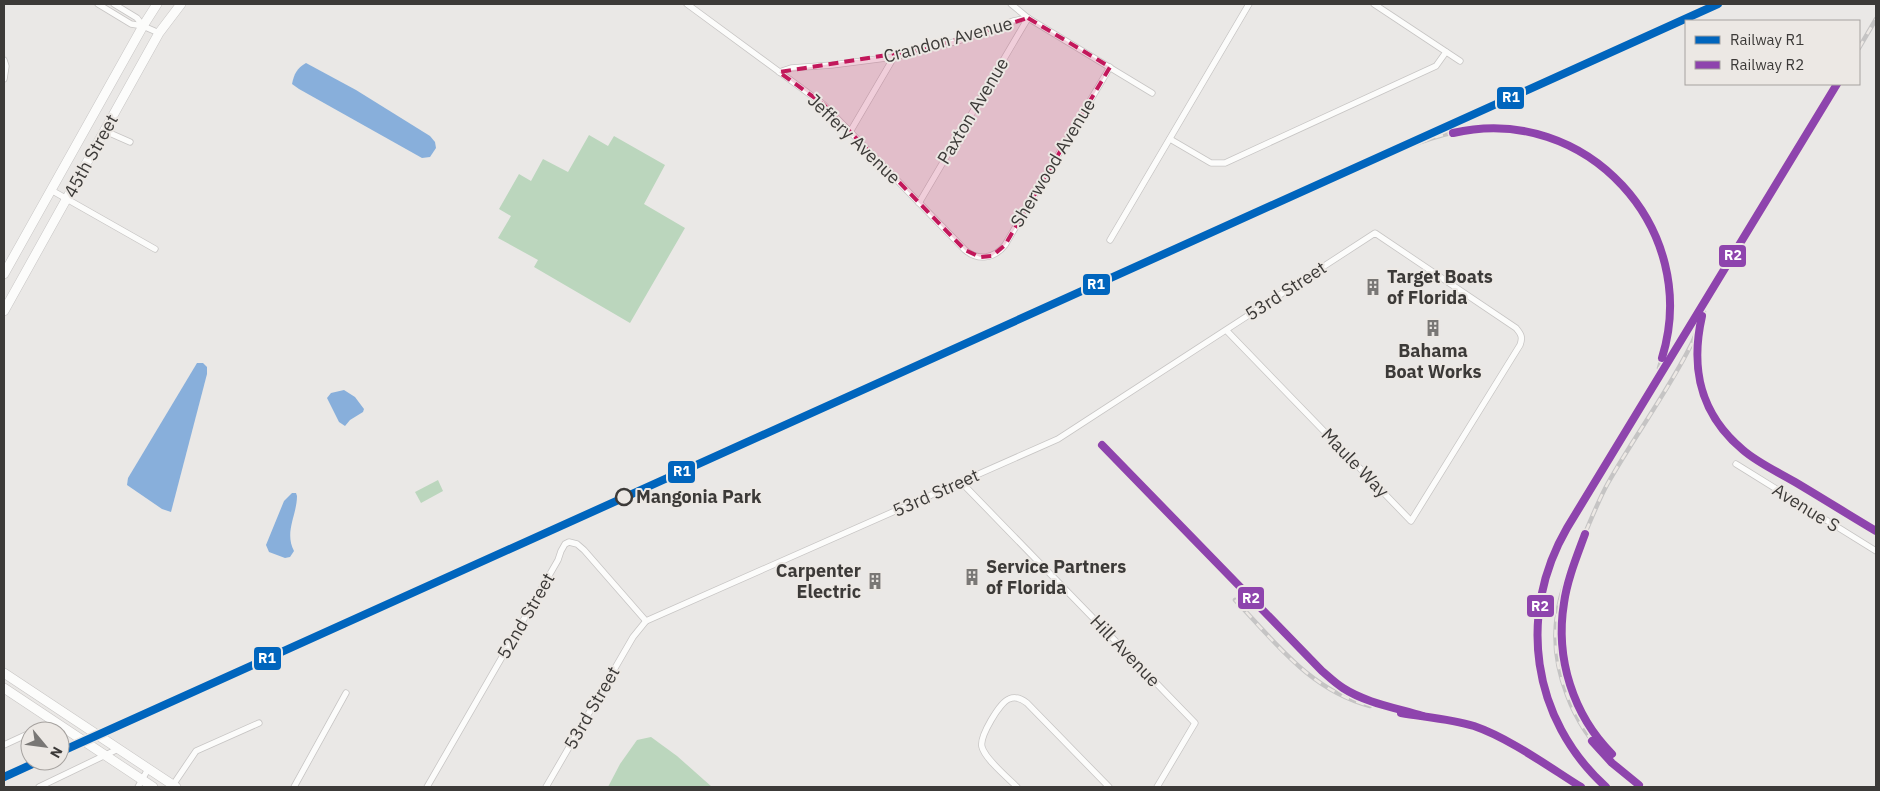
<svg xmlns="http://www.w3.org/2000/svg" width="1880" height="791" viewBox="0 0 1880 791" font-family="'IBM Plex Sans',sans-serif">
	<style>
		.green { fill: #bbd6bd }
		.water { fill: #88afdb }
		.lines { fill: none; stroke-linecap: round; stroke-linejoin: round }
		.street-casing { stroke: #c7c5c4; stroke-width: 7 }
		.secondary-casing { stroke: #c7c5c4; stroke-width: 10 }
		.street { stroke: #fcfcfb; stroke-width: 5.5 }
		.secondary { stroke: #fcfcfb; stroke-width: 9 }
		.rail-casing { stroke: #c5c4c4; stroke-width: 4.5 }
		.rail { stroke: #ece8e4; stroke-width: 2.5; stroke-dasharray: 8; stroke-linecap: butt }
		.rail-1-casing { stroke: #ece8e4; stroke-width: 11 }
		.rail-2-casing { stroke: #ece8e4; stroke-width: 11 }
		.rail-1 { stroke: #0065bd; stroke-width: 8 }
		.rail-2 { stroke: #8e44ad; stroke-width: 8 }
		.marked { fill: #c2185b; fill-opacity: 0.2; stroke: #c2185b; stroke-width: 4; stroke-dasharray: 10 6; stroke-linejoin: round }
		.stop-dot { fill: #ece8e4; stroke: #3c3a38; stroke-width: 2.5 }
		.labels { text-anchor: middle; stroke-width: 4; stroke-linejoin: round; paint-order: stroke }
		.street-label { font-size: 18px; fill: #3c3a38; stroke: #ece8e4 }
		.poi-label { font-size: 18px; font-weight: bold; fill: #3c3a38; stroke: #ece8e4; text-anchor: start }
		.stop-label { font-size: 18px; font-weight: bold; fill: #3c3a38; stroke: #ece8e4; text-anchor: start }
		.line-badge { stroke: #ece8e4; stroke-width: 2 }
		.badge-label { font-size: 14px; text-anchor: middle; font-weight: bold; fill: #fff }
	</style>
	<rect width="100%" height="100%" fill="#eae8e6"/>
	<g class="green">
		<path d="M589 135 608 146 614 136 665 165 644 204 685 228 630 323 534 267 538 260 498 238 511 216 499 209 519 174 531 181 543 159 568 172Z"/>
		<path d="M438 480 443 491 421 503 415 492Z"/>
		<path d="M651 737 677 756 712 787H608L620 764 637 740Z"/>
	</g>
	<g class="water">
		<path d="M306 63 356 90 430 136 435 142 436 148 430 157 422 158 299 89 292 84C294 74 297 68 306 63Z"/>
		<path d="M197 363H203L207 367V374L171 512 162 509 127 485 128 478Z"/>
		<path d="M344 390 355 397 364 409 363 412 350 420 345 426 339 422 327 398 331 393Z"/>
		<path d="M292 493H296L297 496C297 515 284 532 294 551L290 557 285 558 269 552 266 545 284 501Z"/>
	</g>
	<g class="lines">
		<g class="street-casing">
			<g id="street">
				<path d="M98 4 131 24 143 26 159 33"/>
				<path d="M114 4 137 18 143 26"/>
				<path d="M687 4 823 104 965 250C978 261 994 259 1005 245L1110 67"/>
				<path d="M1011 4 1028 18 1152 93"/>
				<path d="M1374 4 1460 61"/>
				<path d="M4 60 6 66 4 79"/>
				<path d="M779 72 791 68 832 65 894 57 958 41 1013 21 1028 18"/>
				<path d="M105 131 130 142"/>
				<path d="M850 132 894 57"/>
				<path d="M1170 139 1211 163H1225L1436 66 1446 52"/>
				<path d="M51 190 155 249"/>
				<path d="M919 203 1028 18"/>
				<path d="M1110 240 1249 4"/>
				<path d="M1736 464 1876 551"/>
				<path d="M961 482 1195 723 1157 787"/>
				<path d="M34 731 54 722"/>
				<path d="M4 745 30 733"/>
				<path d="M173 785 196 751 259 723"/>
				<path d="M39 787 118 749"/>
				<path d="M138 787 148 769"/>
				<path d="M294 787 346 693"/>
				<path d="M427 787 558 560 561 551 565 544 569 542 577 544 584 550 646 621"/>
				<path d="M546 787 633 637 646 621 1058 439 1375 233 1516 328C1521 334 1523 337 1520 345L1411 521 1226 330"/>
				<path d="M1017 787C1008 778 985 759 982 747 979 737 1000 702 1009 699 1016 696 1022 699 1027 703L1109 787"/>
			</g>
		</g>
		<g class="secondary-casing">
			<g id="secondary">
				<path d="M4 274 143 26 157 4"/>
				<path d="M4 311 159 33 181 4"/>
				<path d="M4 673 176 787"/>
				<path d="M4 688 153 787"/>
			</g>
		</g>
		<use href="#street" class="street"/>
		<use href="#secondary" class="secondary"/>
		<g class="rail-casing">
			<g id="rail">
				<path d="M1859 48 1876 19"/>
				<path d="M1375 159C1415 144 1456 126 1499 128 1587 132 1666 204 1670 294 1671 319 1667 344 1659 368"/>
				<path d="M1697 338C1691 388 1716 433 1757 459L1876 531"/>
				<path d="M1102 445 1322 671C1329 677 1335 683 1343 688 1366 703 1397 708 1423 716"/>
				<path d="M1235 600C1276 643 1310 690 1370 706"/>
				<path d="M1416 715C1436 718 1458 720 1477 727 1514 742 1547 767 1581 787"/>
				<path d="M1639 785C1606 762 1581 733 1567 695 1544 635 1558 594 1583 538 1591 520 1598 501 1608 483 1634 437 1666 394 1690 347 1696 336 1699 324 1704 312"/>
				<path d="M1606 787C1531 719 1517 614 1567 528L1837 84"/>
			</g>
		</g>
		<use href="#rail" class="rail"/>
		<g class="rail-1-casing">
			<g id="rail-1">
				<path d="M60 752 1718 4"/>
				<path d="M4 777 39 761"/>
			</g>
		</g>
		<g class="rail-2-casing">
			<g id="rail-2">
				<path d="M1453 133C1586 102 1702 229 1662 358"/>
				<path d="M1702 316C1690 369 1700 414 1743 450 1758 463 1778 472 1795 482 1822 498 1849 515 1876 531"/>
				<path d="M1102 445 1322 671C1329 677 1335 683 1343 688 1366 703 1397 708 1423 716"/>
				<path d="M1585 534C1577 556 1567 580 1564 603 1555 658 1573 715 1612 754"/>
				<path d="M1401 713C1425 717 1451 719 1474 726 1509 738 1549 767 1581 787"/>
				<path d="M1592 741 1612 763 1639 785"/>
				<path d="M1606 787C1531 719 1517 614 1567 528L1837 84"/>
			</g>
		</g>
		<use href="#rail-1" class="rail-1"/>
		<use href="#rail-2" class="rail-2"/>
	</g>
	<path class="marked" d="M1028 18 1110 67 1005 245 992 256 980 257 965 250 823 104 779 72 926 49Z"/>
	<defs>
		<g id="building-bare" transform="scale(1.35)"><path d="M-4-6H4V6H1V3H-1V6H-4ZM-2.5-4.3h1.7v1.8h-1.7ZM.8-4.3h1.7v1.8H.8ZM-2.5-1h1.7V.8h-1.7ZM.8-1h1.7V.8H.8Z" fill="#797775" stroke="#ece8e4" stroke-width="2.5" paint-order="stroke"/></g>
	</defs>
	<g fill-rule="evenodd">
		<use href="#building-bare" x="1373" y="287"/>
		<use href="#building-bare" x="1433" y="328"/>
		<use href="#building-bare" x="972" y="577"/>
		<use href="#building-bare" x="875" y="581"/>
	</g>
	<circle class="stop-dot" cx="624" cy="497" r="8"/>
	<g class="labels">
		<g class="street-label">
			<text transform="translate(948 40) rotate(-15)" y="6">Crandon Avenue</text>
			<text transform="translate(973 111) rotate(-59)" y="6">Paxton Avenue</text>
			<text transform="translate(854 139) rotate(44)" y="6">Jeffery Avenue</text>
			<text transform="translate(91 156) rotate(-61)" y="6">45th Street</text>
			<text transform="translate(1053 163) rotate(-59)" y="6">Sherwood Avenue</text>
			<text transform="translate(1286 291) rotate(-33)" y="6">53rd Street</text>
			<text transform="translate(1355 463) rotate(46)" y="6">Maule Way</text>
			<text transform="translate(936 493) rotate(-24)" y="6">53rd Street</text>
			<text transform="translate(1806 508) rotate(32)" y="6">Avenue S</text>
			<text transform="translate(526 616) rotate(-60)" y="6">52nd Street</text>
			<text transform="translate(1125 651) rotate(46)" y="6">Hill Avenue</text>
			<text transform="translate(592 708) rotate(-60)" y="6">53rd Street</text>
		</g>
		<g class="poi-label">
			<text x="1387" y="283">Target Boats<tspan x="1387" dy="21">of Florida</tspan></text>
			<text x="1433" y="357" text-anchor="middle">Bahama<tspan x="1433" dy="21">Boat Works</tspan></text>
			<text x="986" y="573">Service Partners<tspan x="986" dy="21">of Florida</tspan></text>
			<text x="861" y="577" text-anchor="end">Carpenter<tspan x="861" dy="21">Electric</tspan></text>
		</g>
		<g class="stop-label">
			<text x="636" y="503">Mangonia Park</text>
		</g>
	</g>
	<g class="line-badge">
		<rect x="1496" y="86" width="29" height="24" rx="5" fill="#0065bd"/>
		<rect x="1718" y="244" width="29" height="24" rx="5" fill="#8e44ad"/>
		<rect x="1082" y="273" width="29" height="23" rx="5" fill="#0065bd"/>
		<rect x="667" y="460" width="29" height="24" rx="5" fill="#0065bd"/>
		<rect x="1237" y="586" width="28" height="24" rx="5" fill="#8e44ad"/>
		<rect x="1526" y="594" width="29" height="24" rx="5" fill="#8e44ad"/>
		<rect x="253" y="646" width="29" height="25" rx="5" fill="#0065bd"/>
	</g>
	<g class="badge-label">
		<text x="1511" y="102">R1</text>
		<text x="1733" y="260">R2</text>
		<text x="1096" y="289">R1</text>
		<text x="682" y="476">R1</text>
		<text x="1251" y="603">R2</text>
		<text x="1540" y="611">R2</text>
		<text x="267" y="663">R1</text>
	</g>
	<rect width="1880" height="791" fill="none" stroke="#3c3a38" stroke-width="10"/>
	<rect x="1685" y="20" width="175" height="65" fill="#ece8e4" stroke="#a6a29f"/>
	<rect x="1695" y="36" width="25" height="8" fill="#0065bd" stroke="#a6a29f"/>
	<text x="1730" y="45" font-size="15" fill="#3c3a38">Railway R1</text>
	<rect x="1695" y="61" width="25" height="8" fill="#8e44ad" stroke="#a6a29f"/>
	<text x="1730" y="70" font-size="15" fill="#3c3a38">Railway R2</text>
	<g transform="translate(45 746) rotate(119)"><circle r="24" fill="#ece8e4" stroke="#a6a29f"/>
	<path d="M0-4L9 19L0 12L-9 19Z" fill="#797775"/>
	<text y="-8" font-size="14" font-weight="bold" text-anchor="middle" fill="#3c3a38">N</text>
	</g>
</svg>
